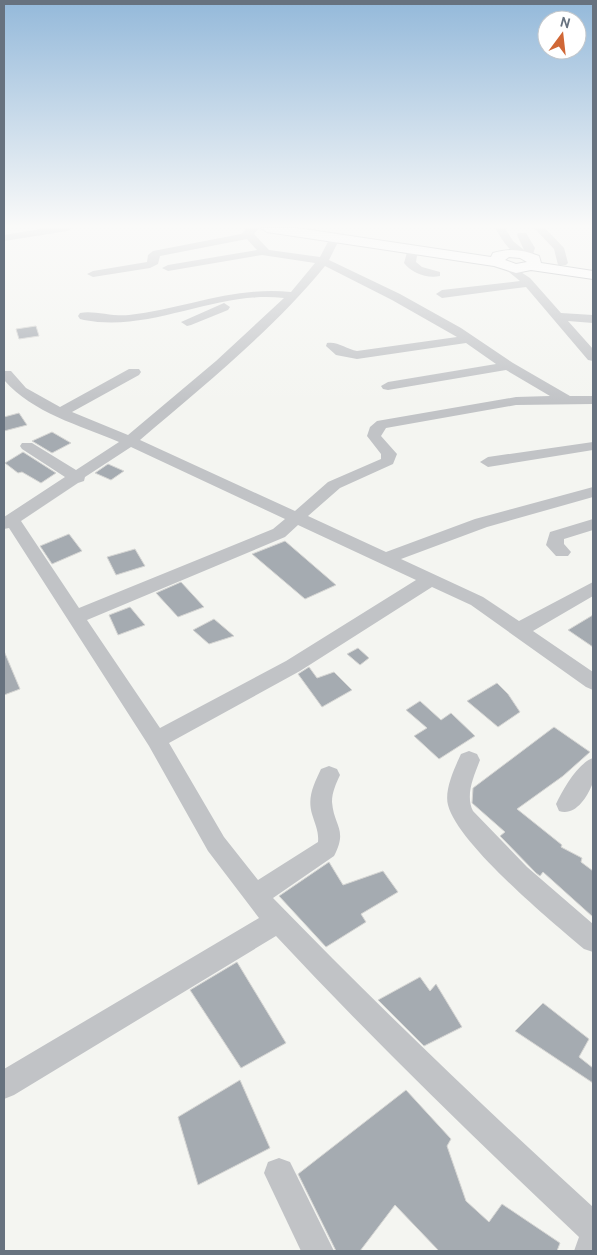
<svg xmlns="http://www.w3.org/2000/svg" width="597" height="1255" viewBox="0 0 597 1255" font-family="Cabin,sans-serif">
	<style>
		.building { fill: #a5abb1; stroke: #d6d6d4 }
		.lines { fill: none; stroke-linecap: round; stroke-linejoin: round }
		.major-casing { stroke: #b2b5b9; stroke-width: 2 }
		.minor { fill: #c1c3c6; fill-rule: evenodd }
		.major { fill: #fff; fill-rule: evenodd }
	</style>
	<rect width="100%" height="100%" fill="#f4f5f1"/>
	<g class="building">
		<path d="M36 326 39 336 19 339 16 329Z"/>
		<path d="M19 413 27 425 4 431V417Z"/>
		<path d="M52 432 71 443 52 453 32 441Z"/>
		<path d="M23 452 56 473 41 483 22 472 18 473 5 463Z"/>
		<path d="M108 464 124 471 111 480 95 473Z"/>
		<path d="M69 534 82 551 52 564 40 546Z"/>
		<path d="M285 541 336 585 305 599 252 554Z"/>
		<path d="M135 549 145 566 116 575 107 557Z"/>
		<path d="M181 582 204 607 178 617 156 593Z"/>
		<path d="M130 607 145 625 118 635 109 615Z"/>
		<path d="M593 615V647L568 630Z"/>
		<path d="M214 619 234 636 209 644 193 630Z"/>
		<path d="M358 648 369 658 360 665 347 654Z"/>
		<path d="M4 651 20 689 4 695Z"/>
		<path d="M309 667 317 678 334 672 352 690 322 707 298 674Z"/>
		<path d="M497 683 508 694 520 712 498 727 467 701Z"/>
		<path d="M420 701 441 720 451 713 475 736 439 759 414 736 427 728 406 710Z"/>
		<path d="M554 727 590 752 563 776 517 809 562 845 561 847 582 858 581 862 593 871V917L543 872 540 876 536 873 500 836 505 832 472 803 473 788Z"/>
		<path d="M329 862 343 885 383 871 398 892 361 914 366 922 326 947 279 896Z"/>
		<path d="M237 962 286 1043 241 1068 190 990Z"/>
		<path d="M420 977 430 991 436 984 462 1027 424 1046 378 1000Z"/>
		<path d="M543 1003 589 1039 579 1057 593 1068V1083L515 1031Z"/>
		<path d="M240 1080 270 1148 198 1185 178 1117Z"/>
		<path d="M406 1090 451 1139 447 1146 466 1201 489 1222 502 1204 560 1243 557 1251H439L395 1205 360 1251H336L298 1174Z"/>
	</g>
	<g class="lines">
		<g class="major-casing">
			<path id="major" d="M261 228H297L491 257 493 253C510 248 522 249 539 256L541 263 593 271V279L531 270 516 273 494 266 267 232ZM509 257 520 258 527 262 516 264 505 260Z"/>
		</g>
		<g class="minor">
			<path d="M46 228H73L68 231 4 241V235Z"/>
			<path d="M247 228H259L254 234 269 250 320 257 331 236H339L340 238 329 260 400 294 461 328 513 363 570 396H593V404L516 405 386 428 381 436 397 454 393 464 340 488 308 516 386 552 475 519 593 487V497L487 527 401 559 483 597 519 621 593 582V596L533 631 593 672V690L586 687 471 605 432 587 300 671 169 743 224 837 258 880 318 842C319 832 315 824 312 814 307 797 314 784 321 769L329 766 337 769 340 775C336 784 332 792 332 802 334 827 348 829 334 856L273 898C377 1005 483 1107 593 1207V1251H574L579 1237C475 1139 373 1040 276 936L14 1095 4 1099V1069L259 918 208 851 149 746 9 528 4 529V517L65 477 22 449 20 446 22 443H32L76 470 119 442C79 425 33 413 4 380V371H11L26 388 60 407 129 369H139L141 372 139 375 72 412 128 435 216 361 284 298C216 290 153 333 84 320L80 319 78 316 80 313C93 310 113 317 129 315 184 309 234 286 291 292L315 263 262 255 168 271 162 268 168 265 257 250 247 239 160 256 158 264 150 268 93 277 87 274 93 271 147 262 148 255 153 251 241 234ZM325 266 392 300 457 337 357 351C347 349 337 341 327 343L326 346 336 355 357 359 466 343 496 364 388 382 381 386 383 389 388 390 506 370 550 396 516 397 377 421 370 427 367 436 381 454V459L328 482 295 511 140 440C204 385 271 332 325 266ZM131 447 285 519 273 529 79 608 21 521 78 483 84 481 85 477ZM298 525 416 580 286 661 160 728 87 620 285 537Z"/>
			<path d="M495 228H505L513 241 524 250 517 235 518 233H526L535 248 532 257C514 261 503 241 495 228Z"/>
			<path d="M534 228H545L564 248 568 263 566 265H558L554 249Z"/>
			<path d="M413 246 418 249 416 262 422 267 440 272V276C427 279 412 273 404 263L408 249Z"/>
			<path d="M510 265 530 278 561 313 593 315V323L568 321 593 349V361L588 360 526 287 442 298 436 294 442 290 520 281 504 268Z"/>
			<path d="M224 303 230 307 228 310 191 325 187 326 181 322Z"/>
			<path d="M593 442V450L488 467 480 462 488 457Z"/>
			<path d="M593 519V530L564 539V544L571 552 568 556H556L546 545 550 532Z"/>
			<path d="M469 751 477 754 480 760C474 776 465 795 473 811L527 867 593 924V952L584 949C551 921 458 844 448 805 444 790 455 767 461 754Z"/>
			<path d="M593 758C593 765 595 779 592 785 586 799 575 816 559 811L556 804C563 789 578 763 593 758Z"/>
			<path d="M279 1158 290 1162 334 1251H301L264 1173 268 1162Z"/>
		</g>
		<use href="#major" class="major"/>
	</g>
	<linearGradient id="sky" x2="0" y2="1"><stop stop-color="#94b9da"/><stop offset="0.56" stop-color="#fafaf9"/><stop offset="1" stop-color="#fafaf9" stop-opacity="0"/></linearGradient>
	<rect width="597" height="404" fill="url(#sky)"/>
	<rect width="597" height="1255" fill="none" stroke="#67727f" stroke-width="10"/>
	<g transform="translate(562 35) rotate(15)"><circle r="24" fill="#ffffff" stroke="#c2c7cc"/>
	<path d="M0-4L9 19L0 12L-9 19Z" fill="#d06736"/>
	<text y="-8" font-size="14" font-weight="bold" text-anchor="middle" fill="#67727f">N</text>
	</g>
</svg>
